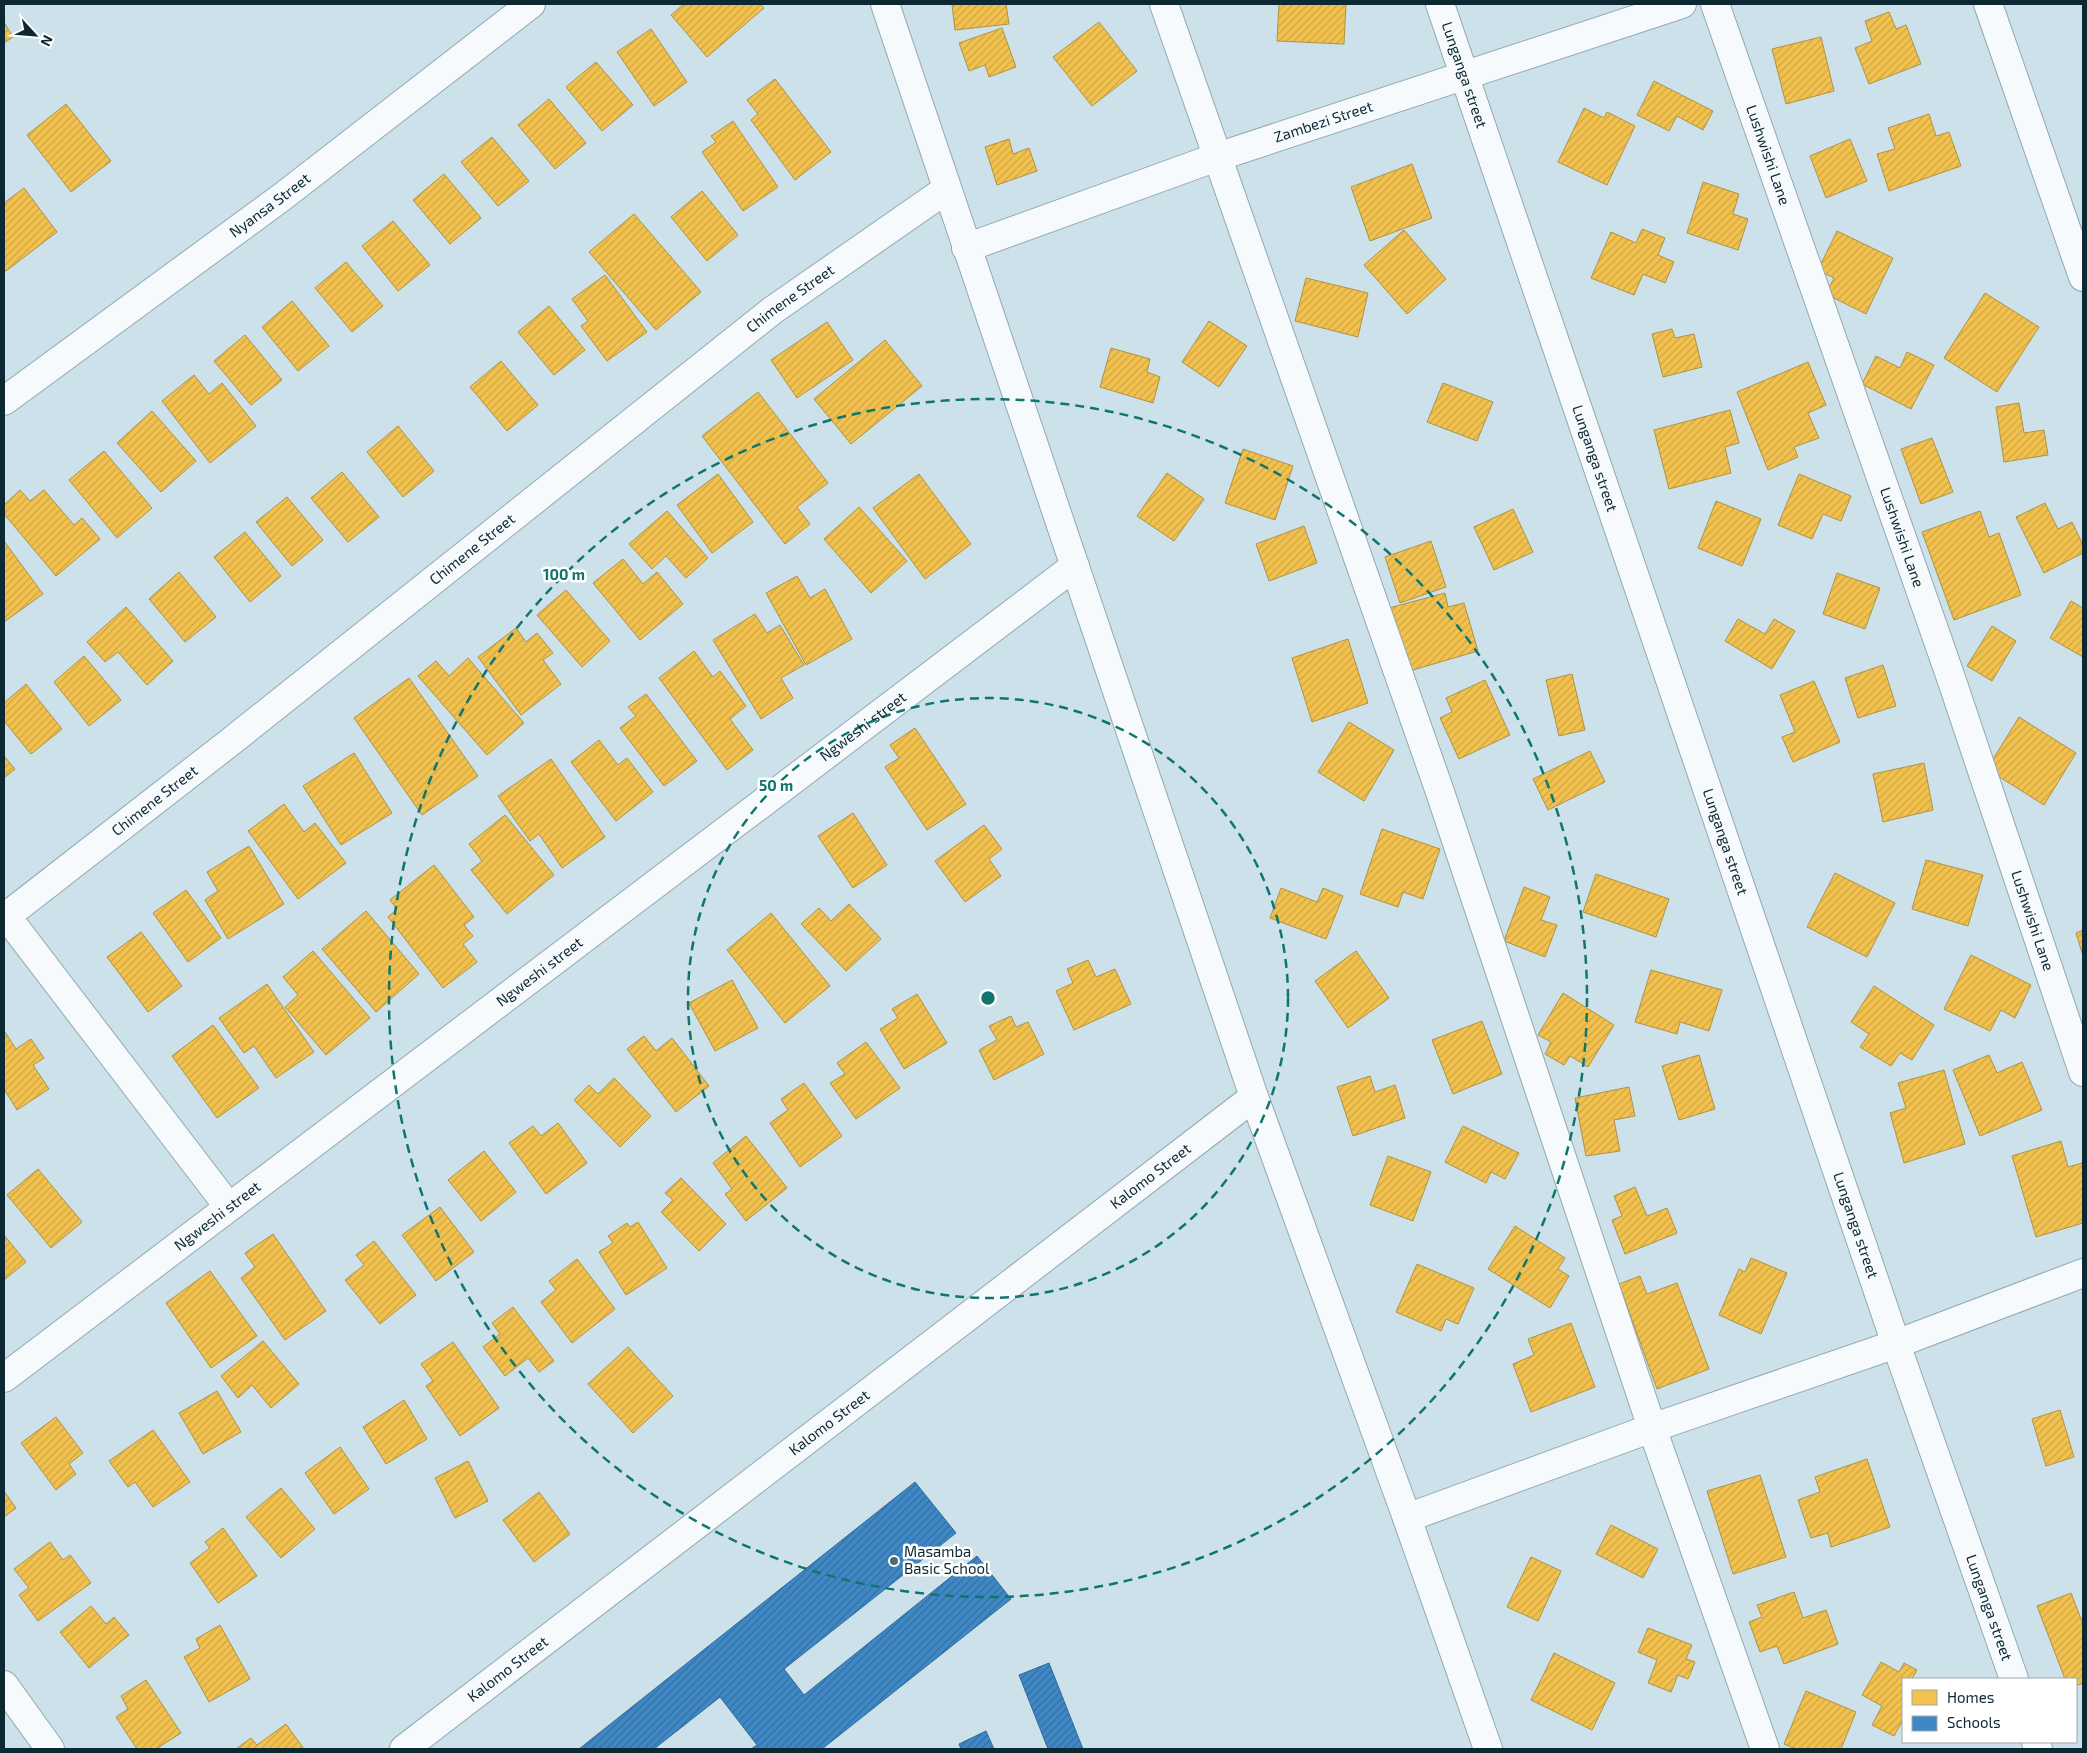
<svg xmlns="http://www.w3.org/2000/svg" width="2087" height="1753" viewBox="0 0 2087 1753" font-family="'Exo 2',sans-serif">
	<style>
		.homes { fill: url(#homes-hatch); stroke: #ad9346 }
		.schools { fill: url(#schools-hatch); stroke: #2f6b99 }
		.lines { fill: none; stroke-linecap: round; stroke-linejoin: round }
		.minor-casing { stroke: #92a9b2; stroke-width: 30 }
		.tertiary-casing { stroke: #92a9b2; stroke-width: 30 }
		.minor { stroke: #f7fafc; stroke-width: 28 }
		.tertiary { stroke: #f7fafc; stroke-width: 28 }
		.ring { fill: none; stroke: #0f766e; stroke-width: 2.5; stroke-dasharray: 9 6 }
		.poi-dot { fill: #4f6973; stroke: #fff; stroke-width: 2 }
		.labels { text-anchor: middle; stroke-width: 5; stroke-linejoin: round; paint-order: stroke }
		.street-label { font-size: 15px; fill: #0b2833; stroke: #fff }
		.poi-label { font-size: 15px; fill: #0b2833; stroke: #fff; text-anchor: start }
		.centre { fill: #0f766e; stroke: #fff; stroke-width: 2.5 }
		.ring-label { font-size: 15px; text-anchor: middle; font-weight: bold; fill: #0f766e; stroke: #fff; stroke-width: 5; stroke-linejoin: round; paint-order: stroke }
	</style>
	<defs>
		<pattern id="homes-hatch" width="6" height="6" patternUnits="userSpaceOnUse" patternTransform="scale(1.25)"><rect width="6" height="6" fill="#f2c14e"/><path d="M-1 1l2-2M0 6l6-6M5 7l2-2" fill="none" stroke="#cea645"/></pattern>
		<pattern id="schools-hatch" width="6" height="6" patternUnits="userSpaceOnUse" patternTransform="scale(1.25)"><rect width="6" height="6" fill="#3f88c5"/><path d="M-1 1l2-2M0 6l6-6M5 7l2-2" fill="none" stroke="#336fa1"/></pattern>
	</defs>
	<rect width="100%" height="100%" fill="#cce1ea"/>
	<g class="homes">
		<path d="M684 4H760L764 8 707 57 671 15Z"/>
		<path d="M952 4H1006L1009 24 955 30Z"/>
		<path d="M1279 4H1346L1344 44 1277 41Z"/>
		<path d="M1889 12 1896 29 1906 25 1921 64 1869 84 1855 48 1872 41 1865 21Z"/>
		<path d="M4 22 13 37 4 43Z"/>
		<path d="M1099 22 1137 71 1092 106 1053 57Z"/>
		<path d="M1002 28 1016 67 989 77 985 65 969 71 959 43Z"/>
		<path d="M651 29 687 82 654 106 617 52Z"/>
		<path d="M1821 37 1834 91 1786 104 1772 49Z"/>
		<path d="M596 62 633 105 602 131 566 87Z"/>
		<path d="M775 79 831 152 795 180 751 120 758 114 747 100Z"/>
		<path d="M1654 81 1713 111 1703 130 1677 116 1669 131 1637 115Z"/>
		<path d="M549 99 586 143 555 169 518 125Z"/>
		<path d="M66 104 111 161 71 192 27 135Z"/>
		<path d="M1584 108 1604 118 1607 112 1635 126 1607 185 1558 162Z"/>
		<path d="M1929 114 1936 136 1949 132 1961 166 1889 191 1877 154 1895 149 1888 128Z"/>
		<path d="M733 121 778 187 743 211 702 152 716 142 711 136Z"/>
		<path d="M492 137 529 181 498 206 461 162Z"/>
		<path d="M1009 139 1013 154 1029 148 1037 171 997 185 985 147Z"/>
		<path d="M1850 139 1867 181 1826 198 1810 156Z"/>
		<path d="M1412 164 1432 218 1370 241 1351 187Z"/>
		<path d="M444 174 481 218 450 244 413 200Z"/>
		<path d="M1703 182 1739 194 1733 214 1748 219 1738 250 1687 233Z"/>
		<path d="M24 188 57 232 6 271 4 269V203Z"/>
		<path d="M702 191 738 235 707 261 671 217Z"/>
		<path d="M634 214 701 292 656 330 589 252Z"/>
		<path d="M393 221 430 265 398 291 362 246Z"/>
		<path d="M1642 229 1665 238 1658 255 1674 262 1665 283 1643 274 1634 295 1591 278 1611 232 1636 243Z"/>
		<path d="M1404 230 1446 279 1407 314 1364 265Z"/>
		<path d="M1837 231 1893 258 1866 314 1826 294 1834 278 1818 270Z"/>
		<path d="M346 262 383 306 352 332 315 288Z"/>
		<path d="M605 275 647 332 607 361 581 326 588 321 572 299Z"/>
		<path d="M1306 278 1368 293 1358 337 1295 321Z"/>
		<path d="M1985 293 2039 327 1997 392 1944 358Z"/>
		<path d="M292 301 329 346 298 371 262 327Z"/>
		<path d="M549 306 585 350 554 375 518 332Z"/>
		<path d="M1209 321 1247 346 1219 387 1182 362Z"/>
		<path d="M827 322 853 360 797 398 771 360Z"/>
		<path d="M1672 329 1675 338 1694 334 1702 367 1663 377 1652 334Z"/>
		<path d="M245 335 282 380 251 405 214 361Z"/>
		<path d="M885 340 922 386 851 444 814 399Z"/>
		<path d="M1111 348 1150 359 1147 372 1160 377 1153 403 1100 387Z"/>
		<path d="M1907 352 1934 365 1911 409 1862 384 1876 356 1900 368Z"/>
		<path d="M501 361 538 405 507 431 470 387Z"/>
		<path d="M1808 362 1826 405 1808 413 1819 438 1794 447 1798 457 1768 470 1737 392Z"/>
		<path d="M194 375 209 394 222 383 256 426 210 463 162 401Z"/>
		<path d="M1443 383 1493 402 1477 441 1427 422Z"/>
		<path d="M758 392 828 483 797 507 810 524 785 544 702 436Z"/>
		<path d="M2019 403 2024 433 2044 430 2048 455 2004 462 1996 407Z"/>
		<path d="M1730 410 1739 443 1725 447 1731 473 1669 489 1654 430Z"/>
		<path d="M152 411 196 461 161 492 117 443Z"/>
		<path d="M398 426 434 471 403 497 367 452Z"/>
		<path d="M1932 438 1953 492 1921 504 1901 449Z"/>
		<path d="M1243 449 1293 466 1275 520 1225 503Z"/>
		<path d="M104 451 152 508 117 538 69 480Z"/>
		<path d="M342 472 379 517 348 542 311 498Z"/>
		<path d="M1167 473 1204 499 1174 541 1137 516Z"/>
		<path d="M718 474 753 522 712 553 677 505Z"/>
		<path d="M919 474 971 544 925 579 873 508Z"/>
		<path d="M1799 474 1851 496 1841 521 1823 514 1812 539 1778 525Z"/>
		<path d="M20 490 30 501 44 490 74 525 82 518 100 539 56 576 4 514V505Z"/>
		<path d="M287 497 323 540 292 566 256 522Z"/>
		<path d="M1716 501 1761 519 1742 566 1698 548Z"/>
		<path d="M2045 503 2058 529 2072 522 2083 545V553L2044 573 2016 517Z"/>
		<path d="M859 507 907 561 871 593 824 539Z"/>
		<path d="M1513 509 1533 552 1494 570 1474 527Z"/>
		<path d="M667 511 708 558 686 578 666 556 652 569 629 544Z"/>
		<path d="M1980 511 1989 537 1999 533 2021 595 1954 620 1922 532Z"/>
		<path d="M1304 526 1317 563 1269 581 1256 544Z"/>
		<path d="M245 532 281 576 250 602 214 557Z"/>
		<path d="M4 541 43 594 4 622Z"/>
		<path d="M1431 541 1446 587 1400 603 1385 557Z"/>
		<path d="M623 559 643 584 657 572 683 604 640 640 593 583Z"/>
		<path d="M179 572 216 617 185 642 149 599Z"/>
		<path d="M1837 573 1880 588 1865 629 1823 614Z"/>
		<path d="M797 576 810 598 825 589 852 639 806 665 766 593Z"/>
		<path d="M566 590 610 641 582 667 537 615Z"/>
		<path d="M1445 593 1448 607 1464 603 1478 651 1406 672 1389 608Z"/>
		<path d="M2071 601 2083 608V657L2050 638Z"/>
		<path d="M126 607 173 661 147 685 118 652 105 662 87 642Z"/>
		<path d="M755 614 767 633 780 625 804 665 781 678 793 698 761 719 713 640Z"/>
		<path d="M1738 619 1765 634 1774 619 1795 631 1772 669 1725 641Z"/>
		<path d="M1992 626 2016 641 1992 681 1967 666Z"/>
		<path d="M516 628 526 642 537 633 553 653 543 660 561 684 521 715 478 657Z"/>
		<path d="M1348 639 1368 703 1312 722 1292 658Z"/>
		<path d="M694 651 713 677 720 671 746 706 730 719 753 750 727 770 659 678Z"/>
		<path d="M84 656 121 700 89 726 54 682Z"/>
		<path d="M468 658 524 723 487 755 418 676 436 661 449 676Z"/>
		<path d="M1883 665 1896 706 1858 718 1845 678Z"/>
		<path d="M1572 674 1585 730 1559 736 1546 680Z"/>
		<path d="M409 678 478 776 422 815 354 718Z"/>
		<path d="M1485 680 1510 735 1459 759 1440 718 1452 712 1446 698Z"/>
		<path d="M1814 681 1840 742 1793 762 1782 737 1795 732 1780 695Z"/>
		<path d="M26 684 62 729 31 754 4 721V703Z"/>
		<path d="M646 694 697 761 664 786 620 728 636 716 628 707Z"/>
		<path d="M2019 717 2076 753 2044 805 1987 769Z"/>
		<path d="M1349 722 1394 750 1364 801 1318 772Z"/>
		<path d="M915 728 966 804 927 830 885 767 899 758 890 745Z"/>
		<path d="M599 740 618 765 627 758 653 792 616 821 571 762Z"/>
		<path d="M1590 751 1605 782 1548 810 1533 779Z"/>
		<path d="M354 753 392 813 341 845 303 786Z"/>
		<path d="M4 756 15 769 4 778Z"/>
		<path d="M551 759 605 837 562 868 539 834 530 841 498 796Z"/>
		<path d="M1924 763 1933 810 1883 822 1873 774Z"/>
		<path d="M284 804 304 832 315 823 346 863 298 899 248 831Z"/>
		<path d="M853 813 887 865 853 888 818 836Z"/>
		<path d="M505 815 554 875 507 914 471 870 482 861 469 844Z"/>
		<path d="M984 825 1002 849 989 859 1001 876 965 902 935 861Z"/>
		<path d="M1382 829 1440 849 1423 899 1403 892 1398 907 1360 894Z"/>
		<path d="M249 846 284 904 228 939 205 900 218 891 207 872Z"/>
		<path d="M1926 860 1983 875 1968 926 1912 909Z"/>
		<path d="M434 865 474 917 464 925 473 936 463 944 477 962 443 988 388 917 397 909 390 900Z"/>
		<path d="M1835 873 1895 903 1867 957 1807 927Z"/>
		<path d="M1596 874 1669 899 1656 937 1583 912Z"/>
		<path d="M1524 887 1550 897 1541 920 1557 925 1545 957 1504 941Z"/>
		<path d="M1281 888 1317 902 1323 888 1343 896 1326 939 1270 918Z"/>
		<path d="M186 890 221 938 188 962 153 913Z"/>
		<path d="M849 904 881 939 846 971 801 924 819 908 831 921Z"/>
		<path d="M366 911 419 974 376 1012 322 949Z"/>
		<path d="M771 913 830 986 785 1023 727 950Z"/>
		<path d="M2083 930V956L2076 933Z"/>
		<path d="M141 932 182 986 148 1012 107 957Z"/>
		<path d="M313 951 370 1018 326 1055 285 1007 298 995 283 977Z"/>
		<path d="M1356 951 1389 998 1348 1028 1315 981Z"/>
		<path d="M1971 955 2031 985 2015 1018 2001 1010 1990 1031 1944 1009Z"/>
		<path d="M1088 960 1096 977 1115 969 1131 1004 1074 1030 1056 991 1073 983 1067 969Z"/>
		<path d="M1651 970 1722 990 1709 1031 1680 1022 1677 1034 1635 1022Z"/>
		<path d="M732 980 758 1028 715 1051 689 1003Z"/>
		<path d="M267 984 314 1052 276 1078 254 1046 244 1053 219 1018Z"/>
		<path d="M1874 986 1934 1025 1912 1060 1900 1053 1891 1066 1860 1047 1869 1034 1851 1022Z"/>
		<path d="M1563 993 1614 1025 1588 1067 1570 1056 1564 1065 1545 1054 1551 1042 1538 1035Z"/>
		<path d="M917 994 947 1043 904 1069 880 1029 898 1018 892 1009Z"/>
		<path d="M1011 1016 1016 1027 1028 1022 1044 1054 994 1080 979 1050 997 1040 989 1026Z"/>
		<path d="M1482 1021 1502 1074 1453 1094 1432 1040Z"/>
		<path d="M213 1025 259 1088 217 1118 172 1056Z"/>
		<path d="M5 1032 16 1049 31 1039 44 1058 33 1065 49 1089 17 1110 4 1089V1033Z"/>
		<path d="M644 1036 656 1051 672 1038 709 1086 676 1112 627 1049Z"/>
		<path d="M866 1042 900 1088 856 1119 830 1083 845 1074 837 1063Z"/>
		<path d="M1699 1055 1715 1109 1679 1120 1662 1066Z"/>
		<path d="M1989 1055 1997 1073 2022 1062 2042 1110 1980 1136 1953 1070Z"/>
		<path d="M1944 1070 1965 1144 1904 1163 1890 1113 1906 1108 1898 1083Z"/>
		<path d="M1370 1076 1375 1092 1395 1085 1405 1118 1353 1136 1337 1087Z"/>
		<path d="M614 1078 651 1116 620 1147 574 1100 589 1085 598 1094Z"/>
		<path d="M804 1083 842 1136 800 1167 770 1123 788 1110 781 1099Z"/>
		<path d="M1629 1087 1635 1116 1614 1120 1620 1151 1586 1156 1575 1098Z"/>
		<path d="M558 1123 587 1163 546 1194 509 1143 533 1126 541 1136Z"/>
		<path d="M1463 1126 1519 1153 1505 1179 1491 1172 1486 1183 1445 1162Z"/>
		<path d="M746 1136 787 1188 746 1221 725 1194 732 1189 713 1163Z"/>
		<path d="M2061 1141 2068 1167 2082 1163 2083 1166V1223L2036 1237 2012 1156Z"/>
		<path d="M484 1151 516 1192 481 1221 448 1180Z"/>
		<path d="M1388 1156 1431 1172 1413 1221 1370 1205Z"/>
		<path d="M38 1169 82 1222 51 1248 7 1195Z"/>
		<path d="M681 1178 726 1224 699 1251 661 1212 673 1200 665 1193Z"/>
		<path d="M1635 1187 1647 1216 1667 1208 1677 1233 1625 1254 1612 1220 1622 1216 1614 1196Z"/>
		<path d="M440 1207 474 1252 436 1281 402 1235Z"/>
		<path d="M638 1222 667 1268 626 1295 599 1252 613 1243 608 1236 627 1223 630 1227Z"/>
		<path d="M1515 1226 1565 1258 1558 1269 1569 1276 1550 1308 1488 1269Z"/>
		<path d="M273 1234 326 1311 285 1340 241 1278 255 1267 245 1253Z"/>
		<path d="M4 1235 26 1262 4 1280Z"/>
		<path d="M374 1241 416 1295 380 1324 345 1280 364 1265 356 1255Z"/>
		<path d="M1751 1258 1787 1273 1761 1334 1719 1315 1739 1269 1745 1272Z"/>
		<path d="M577 1259 615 1309 572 1343 541 1302 556 1290 549 1281Z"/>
		<path d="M1417 1264 1474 1288 1458 1324 1446 1319 1441 1331 1396 1312Z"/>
		<path d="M210 1271 257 1336 211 1368 166 1303Z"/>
		<path d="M1640 1276 1647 1294 1677 1283 1709 1369 1657 1389 1619 1284Z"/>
		<path d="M513 1307 554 1361 539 1372 528 1358 505 1376 483 1347 500 1334 492 1323Z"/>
		<path d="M1571 1323 1595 1387 1531 1412 1513 1364 1534 1355 1528 1339Z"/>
		<path d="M263 1341 299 1384 271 1408 252 1385 238 1398 221 1376Z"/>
		<path d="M453 1342 499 1408 460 1436 426 1386 433 1381 421 1364Z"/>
		<path d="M628 1347 673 1396 633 1433 588 1384Z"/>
		<path d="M217 1391 241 1432 203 1454 179 1413Z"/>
		<path d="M404 1400 427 1439 386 1464 363 1427Z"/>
		<path d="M2060 1410 2074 1457 2046 1466 2032 1419Z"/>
		<path d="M56 1417 83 1453 69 1464 76 1474 56 1490 21 1443Z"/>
		<path d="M153 1430 190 1482 153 1507 135 1482 128 1487 109 1461Z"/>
		<path d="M340 1447 369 1489 334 1514 305 1473Z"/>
		<path d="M1867 1459 1890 1527 1831 1547 1828 1533 1811 1538 1798 1500 1820 1492 1815 1477Z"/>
		<path d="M468 1461 488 1501 455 1518 435 1478Z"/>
		<path d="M1760 1475 1786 1557 1733 1574 1707 1491Z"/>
		<path d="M281 1488 315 1529 281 1558 246 1517Z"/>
		<path d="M4 1491 16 1508 4 1517Z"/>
		<path d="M539 1492 570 1534 534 1562 503 1520Z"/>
		<path d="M1611 1525 1658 1549 1643 1578 1596 1554Z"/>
		<path d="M223 1528 257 1576 218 1603 190 1563 210 1548 205 1542Z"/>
		<path d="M50 1542 63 1560 70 1555 91 1583 38 1621 19 1595 29 1588 14 1569Z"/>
		<path d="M1531 1557 1561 1571 1538 1621 1507 1607Z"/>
		<path d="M1794 1592 1803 1618 1826 1610 1838 1644 1784 1664 1777 1646 1760 1652 1749 1622 1762 1617 1757 1605Z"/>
		<path d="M2071 1593 2083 1624V1683L2076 1686V1679H2065L2037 1606Z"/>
		<path d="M91 1606 106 1624 114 1617 129 1635 89 1668 60 1632Z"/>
		<path d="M220 1625 250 1679 209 1702 184 1657 200 1648 196 1639Z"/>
		<path d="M1648 1628 1692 1645 1686 1659 1695 1662 1688 1679 1678 1675 1671 1692 1648 1683 1657 1660 1638 1652Z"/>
		<path d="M1554 1653 1615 1683 1592 1730 1531 1700Z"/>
		<path d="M1881 1662 1899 1672 1904 1663 1917 1670 1912 1679H1903V1720L1894 1736 1872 1725 1882 1706 1862 1695Z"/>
		<path d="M146 1680 181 1733 156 1749H137L116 1717 128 1709 121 1696Z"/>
		<path d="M1806 1691 1856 1712 1841 1749H1796L1784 1744Z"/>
		<path d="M286 1724 304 1749H236L251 1738 257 1745Z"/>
	</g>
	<g class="schools">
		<path d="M915 1482 956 1533 784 1669 804 1695 977 1556 1011 1599 822 1749H751L757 1745 720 1697 654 1749H579Z"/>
		<path d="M1049 1663 1083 1749H1048L1019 1675Z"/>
		<path d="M986 1731 994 1749H961L959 1744Z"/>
	</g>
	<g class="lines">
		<g class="minor-casing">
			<g id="minor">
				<path d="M1164 4 1440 792 1652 1428 1765 1749"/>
				<path id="s1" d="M1440 4 1896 1344 2014 1679"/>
				<path id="s2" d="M1715 4 1951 678 2083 1072"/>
				<path d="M1988 4 2083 277"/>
				<path id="s3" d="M966 248 1217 157 1682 4"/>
				<path id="s4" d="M4 401 282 197 531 4"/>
				<path d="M4 913 228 1206"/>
				<path id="s5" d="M4 918 229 743 773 310 947 189"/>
				<path id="s6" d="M4 1378 1075 566"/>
				<path d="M1407 1518 1652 1428 1896 1344 2083 1273"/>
				<path d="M4 1685 50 1749"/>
				<path d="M2036 1742 2038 1749"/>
				<path id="s7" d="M404 1749 1254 1097"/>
			</g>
		</g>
		<g class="tertiary-casing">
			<path id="tertiary" d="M885 4 1254 1097 1407 1518 1488 1749"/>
		</g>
		<use href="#minor" class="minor"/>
		<use href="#tertiary" class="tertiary"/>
	</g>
	<g class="ring">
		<circle cx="988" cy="998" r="300"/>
		<circle cx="988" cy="998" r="599"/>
	</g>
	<circle class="poi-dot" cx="894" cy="1561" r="5"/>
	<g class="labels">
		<g class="street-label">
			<text dy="5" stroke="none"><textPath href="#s1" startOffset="75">Lunganga street</textPath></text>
			<text dy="5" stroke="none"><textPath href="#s3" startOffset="379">Zambezi Street</textPath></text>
			<text dy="5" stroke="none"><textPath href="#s2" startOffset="160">Lushwishi Lane</textPath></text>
			<text dy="5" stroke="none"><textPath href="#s4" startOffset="330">Nyansa Street</textPath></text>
			<text dy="5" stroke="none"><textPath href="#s5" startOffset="1001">Chimene Street</textPath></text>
			<text dy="5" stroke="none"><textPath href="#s1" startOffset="480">Lunganga street</textPath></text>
			<text dy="5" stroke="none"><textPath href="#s2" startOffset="565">Lushwishi Lane</textPath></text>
			<text dy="5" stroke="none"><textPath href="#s5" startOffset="596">Chimene Street</textPath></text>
			<text dy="5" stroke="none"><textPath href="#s6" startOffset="1078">Ngweshi street</textPath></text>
			<text dy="5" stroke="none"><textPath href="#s5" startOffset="191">Chimene Street</textPath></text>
			<text dy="5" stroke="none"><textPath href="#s1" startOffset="885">Lunganga street</textPath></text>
			<text dy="5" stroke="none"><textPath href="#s2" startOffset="970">Lushwishi Lane</textPath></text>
			<text dy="5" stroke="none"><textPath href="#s6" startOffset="672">Ngweshi street</textPath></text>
			<text dy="5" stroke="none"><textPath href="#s7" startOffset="941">Kalomo Street</textPath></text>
			<text dy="5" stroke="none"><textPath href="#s6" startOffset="268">Ngweshi street</textPath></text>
			<text dy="5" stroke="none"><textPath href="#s1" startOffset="1290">Lunganga street</textPath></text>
			<text dy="5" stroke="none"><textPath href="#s7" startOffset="536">Kalomo Street</textPath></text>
			<text dy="5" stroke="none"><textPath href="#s1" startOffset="1695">Lunganga street</textPath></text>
			<text dy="5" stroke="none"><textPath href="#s7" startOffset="131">Kalomo Street</textPath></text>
		</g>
		<g class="poi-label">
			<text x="904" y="1557">Masamba<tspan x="904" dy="17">Basic School</tspan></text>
		</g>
	</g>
	<circle cx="988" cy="998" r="8" class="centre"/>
	<g class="ring-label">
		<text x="564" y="580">100 m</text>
		<text x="776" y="791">50 m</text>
	</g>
	<rect width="2087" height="1753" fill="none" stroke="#0b2833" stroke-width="10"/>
	<rect x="1902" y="1678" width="175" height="65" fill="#ffffff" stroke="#9da9ad"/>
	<rect x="1912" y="1690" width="25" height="15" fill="#f2c14e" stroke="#9da9ad"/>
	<text x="1947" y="1703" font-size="15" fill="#0b2833">Homes</text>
	<rect x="1912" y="1716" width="25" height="15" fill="#3f88c5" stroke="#9da9ad"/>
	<text x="1947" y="1728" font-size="15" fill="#0b2833">Schools</text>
	<g transform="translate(35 35) rotate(116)" stroke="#ffffff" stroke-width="4" paint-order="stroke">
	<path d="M0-4L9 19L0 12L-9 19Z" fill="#0b2833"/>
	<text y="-8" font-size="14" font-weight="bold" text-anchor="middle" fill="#0b2833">N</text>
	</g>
</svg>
